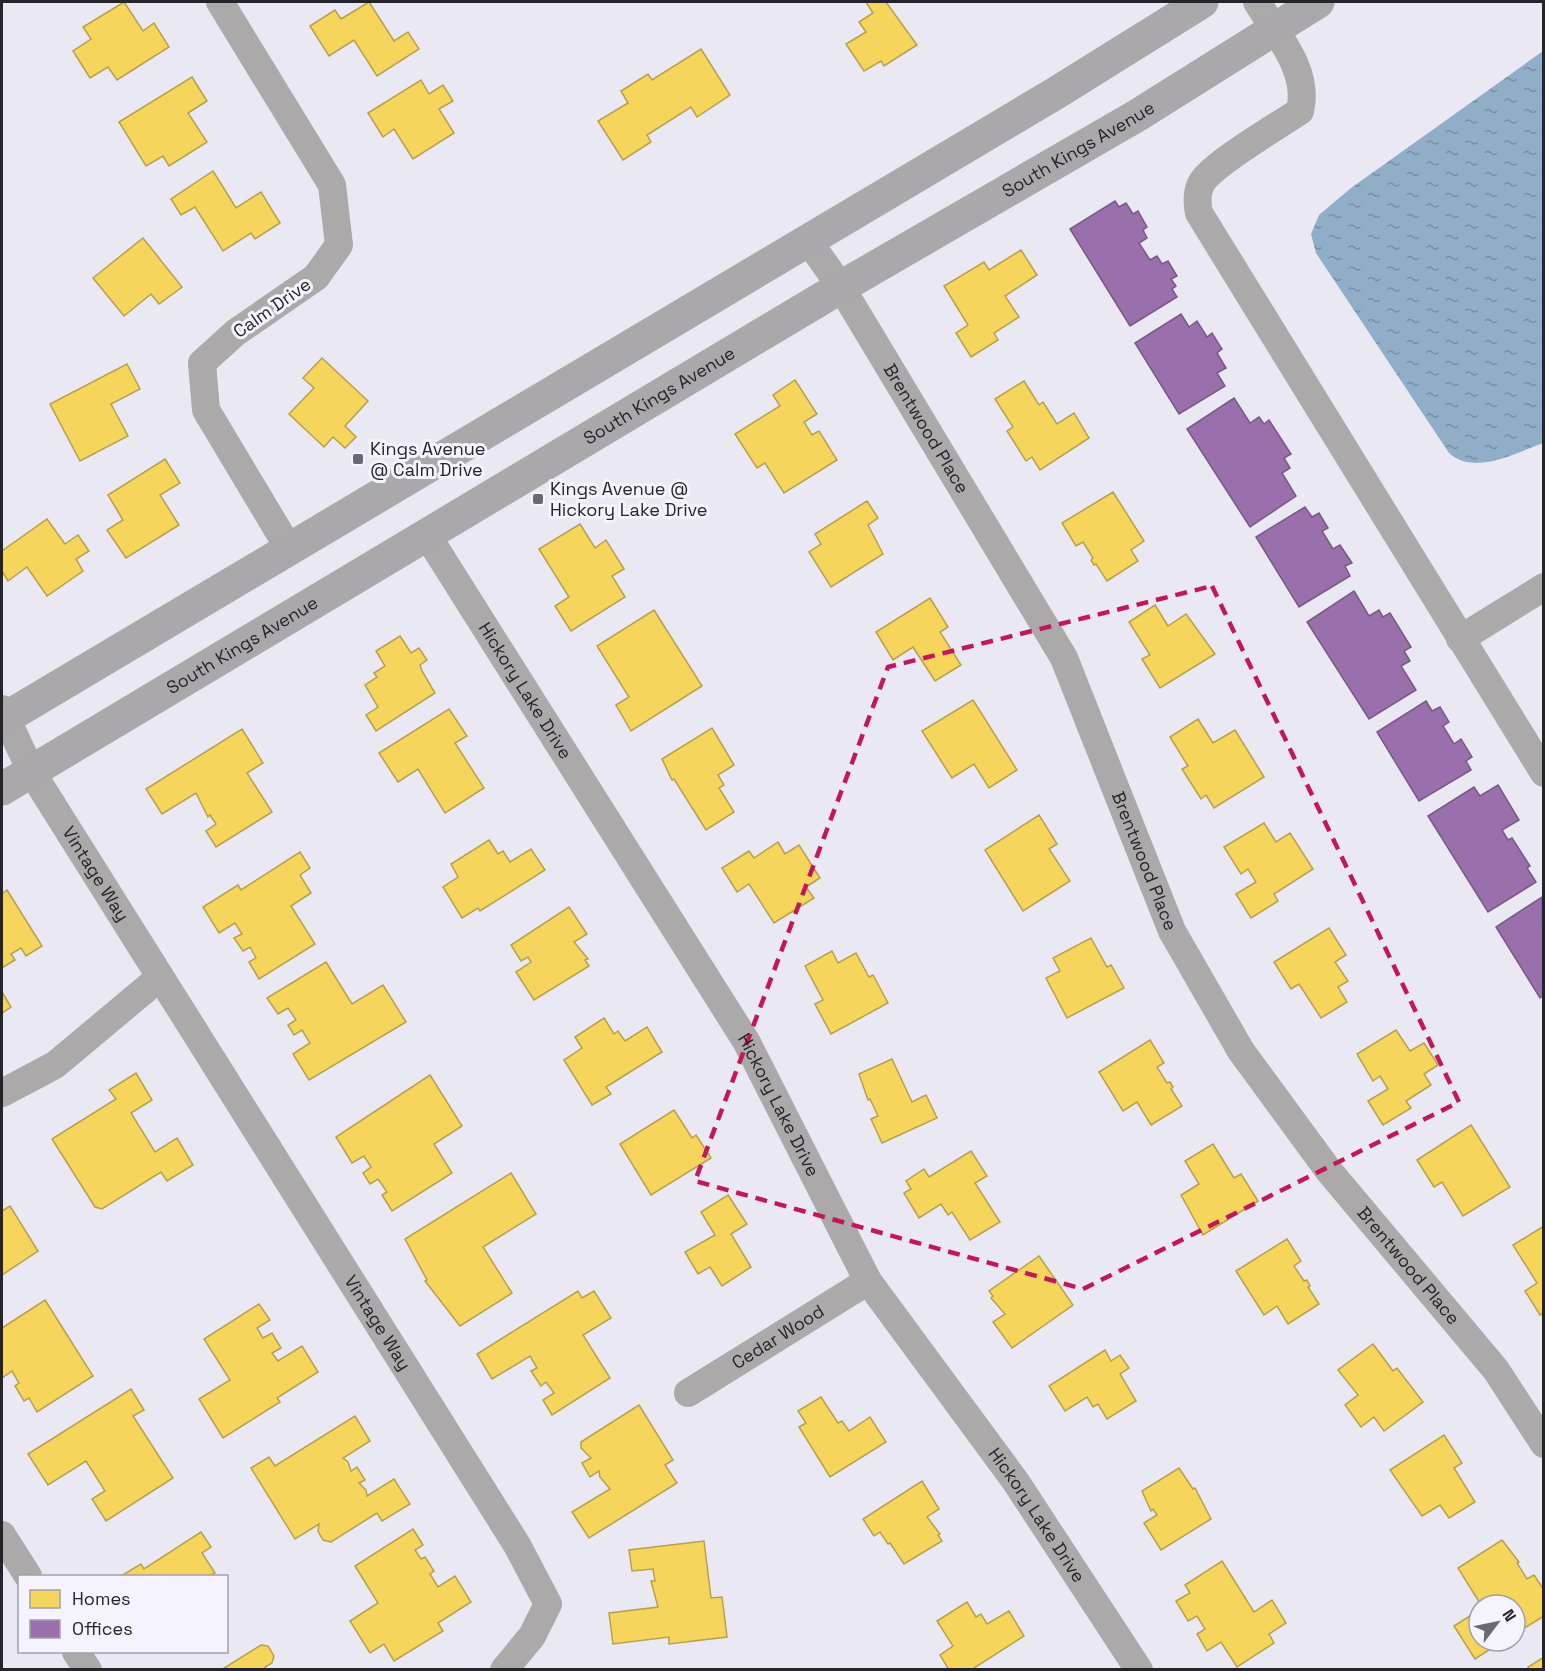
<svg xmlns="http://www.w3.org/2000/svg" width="1545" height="1671" viewBox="0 0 1545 1671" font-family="'Space Grotesk',sans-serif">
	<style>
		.water { fill: url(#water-ripples) }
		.homes { fill: #f6d55c; stroke: #b7a04d; stroke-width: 1.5 }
		.offices { fill: #9970ab; stroke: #765984; stroke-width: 1.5 }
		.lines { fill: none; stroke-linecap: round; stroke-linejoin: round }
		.street { stroke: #aba9a9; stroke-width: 28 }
		.secondary { stroke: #aaa8aa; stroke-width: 33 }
		.marked { fill: none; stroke: #c2185b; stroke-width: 4.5; stroke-dasharray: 12 8; stroke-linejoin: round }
		.poi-dot { fill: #6a6970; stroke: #f5f3fd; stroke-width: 2 }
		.labels { text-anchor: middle; stroke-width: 6; stroke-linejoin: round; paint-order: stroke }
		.street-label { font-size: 18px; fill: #25242a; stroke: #f5f3fd }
		.poi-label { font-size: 18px; fill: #25242a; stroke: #f5f3fd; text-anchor: start }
	</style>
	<defs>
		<pattern id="water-ripples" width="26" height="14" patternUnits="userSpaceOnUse" patternTransform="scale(1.5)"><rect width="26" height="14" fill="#91aec9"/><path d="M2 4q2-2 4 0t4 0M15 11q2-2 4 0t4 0" fill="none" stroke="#768da3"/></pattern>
	</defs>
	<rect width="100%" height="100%" fill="#eae8f2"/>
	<path class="water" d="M1543 51V443C1516 453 1474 476 1449 453L1316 253 1311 234 1319 215 1351 188Z"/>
	<g class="homes">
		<path d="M124 2 143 31 154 23 169 47 117 80 108 67 90 78 73 51 91 39 83 27Z"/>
		<path d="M369 2 394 41 408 32 419 49 377 76 354 40 329 56 310 26 335 10 341 19Z"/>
		<path d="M866 2H886L917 45 884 66 881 61 864 71 846 44 866 32 859 22 873 13Z"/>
		<path d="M701 49 730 95 697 117 691 107 647 135 651 142 623 160 598 121 628 103 621 91 648 74 652 80Z"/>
		<path d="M192 77 207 101 188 113 207 142 169 166 163 156 146 166 119 122Z"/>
		<path d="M421 80 429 94 443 85 453 101 439 109 454 133 413 159 394 129 383 137 368 113Z"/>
		<path d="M213 171 236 208 261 192 280 223 255 239 251 233 223 251 195 207 181 215 171 199Z"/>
		<path d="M143 238 182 287 159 304 151 294 124 316 93 278Z"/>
		<path d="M1021 250 1037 275 1005 296 1019 317 994 333 998 340 971 357 956 333 968 325 944 286 984 262 989 270Z"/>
		<path d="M322 358 368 401 345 426 356 437 345 448 333 437 324 447 289 414 314 388 303 378Z"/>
		<path d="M127 364 140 389 111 404 128 436 80 461 50 404Z"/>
		<path d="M795 380 817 414 804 422 812 435 819 431 837 460 784 493 765 463 757 468 735 434 780 406 773 395Z"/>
		<path d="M1024 381 1039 405 1043 402 1057 424 1074 413 1089 438 1040 470 1032 457 1026 461 1007 431 1013 427 995 399Z"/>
		<path d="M165 459 180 483 160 495 179 525 126 558 107 530 123 520 108 495Z"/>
		<path d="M1113 492 1144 541 1131 550 1138 561 1107 581 1096 564 1094 565 1091 560 1093 558 1083 542 1076 546 1062 523Z"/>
		<path d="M867 501 878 518 868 525 883 554 831 587 809 552 821 544 815 534Z"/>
		<path d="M47 519 65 544 78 535 89 551 76 559 83 571 47 596 27 567 8 581 2 571V551Z"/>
		<path d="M580 524 595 548 606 540 624 569 612 576 625 597 571 631 555 606 569 597 539 549Z"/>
		<path d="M930 598 948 627 940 632 961 665 935 681 913 647 893 660 876 632Z"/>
		<path d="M1155 605 1168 626 1186 614 1215 654 1160 688 1142 659 1150 655 1129 622Z"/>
		<path d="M654 610 702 686 631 731 616 705 629 697 597 646Z"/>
		<path d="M400 636 411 653 419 648 427 660 420 665 422 671 435 693 376 731 366 715 378 707 365 685 377 677 374 673 385 666 376 651Z"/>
		<path d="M973 700 1017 770 989 788 974 764 952 778 922 731Z"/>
		<path d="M449 709 467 736 455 743 484 788 445 813 418 769 398 782 379 753Z"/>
		<path d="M1198 719 1213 743 1235 730 1264 777 1214 808 1206 795 1201 799 1182 769 1188 766 1170 737Z"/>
		<path d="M712 728 734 765 718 775 724 785 719 788 734 812 706 830 674 779 672 780 662 759Z"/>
		<path d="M242 729 263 763 247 773 272 812 216 847 206 831 216 824 210 815 208 817 196 793 162 814 146 789Z"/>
		<path d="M1039 815 1057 844 1049 849 1070 881 1023 911 985 850Z"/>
		<path d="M1264 823 1276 842 1290 833 1313 869 1274 894 1278 901 1251 918 1236 894 1256 882 1248 869 1241 874 1224 847Z"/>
		<path d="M489 840 498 854 503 851 510 862 531 849 545 870 480 911 478 908 462 918 443 887 458 877 451 864Z"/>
		<path d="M778 842 785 854 799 845 820 878 806 887 814 898 774 923 749 884 737 892 722 868 749 851 754 858Z"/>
		<path d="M300 852 310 868 300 875 311 893 291 906 315 944 259 979 249 962 256 958 250 947 243 951 234 938 242 934 235 923 219 933 203 907 238 885 241 890Z"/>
		<path d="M7 890 42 946 26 956 21 948 11 954 15 960 2 968V894Z"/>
		<path d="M569 907 587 934 574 942 588 959 585 960 589 966 534 1000 516 972 531 962 528 957 521 961 511 945Z"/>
		<path d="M1329 928 1346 955 1335 962 1348 981 1338 987 1347 1002 1321 1018 1299 984 1291 989 1274 962Z"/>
		<path d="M1091 938 1107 967 1111 965 1124 988 1067 1018 1046 978 1060 971 1053 958Z"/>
		<path d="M832 951 838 963 856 953 869 977 873 975 888 1003 831 1034 815 1004 823 1000 805 966Z"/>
		<path d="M326 962 352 1004 383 985 406 1022 309 1080 293 1054 310 1043 302 1030 294 1035 288 1025 296 1020 288 1008 278 1014 267 998Z"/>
		<path d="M2 992 11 1007 2 1013Z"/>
		<path d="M604 1018 614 1034 618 1031 625 1041 647 1027 662 1052 606 1087 611 1094 592 1105 564 1060 582 1048 575 1037Z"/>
		<path d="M1396 1030 1410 1051 1424 1043 1438 1065 1424 1074 1431 1085 1406 1101 1411 1108 1383 1125 1368 1101 1388 1089 1380 1076 1373 1081 1357 1054Z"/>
		<path d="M1150 1040 1164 1063 1157 1067 1167 1083 1170 1082 1173 1087 1171 1089 1182 1106 1151 1125 1137 1102 1123 1111 1099 1072Z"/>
		<path d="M892 1059 912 1102 926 1095 937 1118 882 1143 871 1119 878 1116 870 1099 868 1100 859 1074Z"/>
		<path d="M136 1073 152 1100 131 1113 155 1152 177 1138 193 1165 167 1181 161 1172 102 1209 95 1207 52 1139 116 1099 109 1090Z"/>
		<path d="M430 1075 462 1126 434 1144 452 1173 392 1211 382 1195 387 1192 378 1179 370 1184 363 1173 371 1167 364 1156 352 1163 336 1137Z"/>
		<path d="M674 1110 692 1138 696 1135 711 1158 651 1195 620 1144Z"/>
		<path d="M1471 1125 1510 1187 1463 1216 1442 1182 1434 1187 1417 1160Z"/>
		<path d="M1213 1144 1234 1178 1241 1174 1258 1201 1203 1235 1181 1195 1199 1184 1185 1161Z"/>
		<path d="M971 1151 987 1176 975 1183 1000 1222 970 1240 952 1212 948 1215 941 1204 919 1218 904 1193 911 1189 906 1181 924 1169 929 1177Z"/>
		<path d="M511 1173 536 1214 483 1247 512 1293 460 1326 425 1281 427 1280 405 1239Z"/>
		<path d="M728 1195 747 1224 731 1234 751 1267 722 1286 710 1267 698 1274 685 1252 715 1235 701 1212Z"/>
		<path d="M10 1206 38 1251 2 1275V1211Z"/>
		<path d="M1544 1226V1313L1540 1315 1525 1291 1537 1283 1513 1245Z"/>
		<path d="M1287 1239 1301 1261 1294 1266 1304 1281 1307 1280 1310 1286 1308 1287 1319 1304 1288 1324 1277 1306 1264 1315 1236 1271Z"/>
		<path d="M1039 1256 1073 1305 1012 1348 993 1322 1005 1314 991 1298 993 1296 989 1291Z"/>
		<path d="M578 1291 582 1298 594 1291 611 1318 583 1335 610 1378 552 1415 543 1400 554 1393 546 1382 541 1386 531 1371 537 1368 530 1356 492 1379 477 1354Z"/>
		<path d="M45 1300 93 1376 37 1412 29 1398 24 1401 15 1386 19 1383 12 1371 2 1378V1328Z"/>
		<path d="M259 1304 270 1320 257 1328 263 1338 272 1333 281 1348 272 1353 278 1361 302 1346 318 1372 277 1398 280 1402 223 1438 199 1399 230 1380 204 1339Z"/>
		<path d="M1373 1344 1393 1371 1397 1368 1423 1402 1384 1431 1374 1417 1361 1427 1345 1405 1358 1395 1338 1370Z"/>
		<path d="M1105 1350 1111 1361 1120 1355 1129 1368 1120 1374 1136 1401 1107 1419 1098 1404 1093 1407 1087 1397 1065 1411 1049 1386Z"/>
		<path d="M131 1389 144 1410 133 1416 173 1478 106 1521 92 1499 105 1491 86 1461 48 1485 28 1454Z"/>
		<path d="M821 1397 838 1423 842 1421 849 1431 870 1417 886 1442 830 1477 799 1427 806 1423 798 1411Z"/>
		<path d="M639 1405 673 1460 665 1465 677 1483 589 1538 572 1512 610 1489 600 1477 599 1471 590 1477 582 1463 591 1458 581 1448V1442Z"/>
		<path d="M355 1416 370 1441 343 1458 348 1462 351 1471 357 1467 365 1480 359 1483 366 1490 367 1496 394 1479 410 1504 382 1521 377 1513 331 1542 323 1540 318 1531 319 1524 295 1539 251 1468 269 1457 275 1466Z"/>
		<path d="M1444 1435 1462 1463 1454 1468 1475 1502 1449 1518 1440 1505 1422 1516 1390 1470Z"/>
		<path d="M1179 1468 1193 1489 1195 1488 1211 1519 1161 1550 1144 1523 1157 1515 1153 1509 1151 1511 1142 1491Z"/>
		<path d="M922 1481 939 1509 927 1517 940 1534 938 1535 942 1541 904 1564 890 1543 888 1544 880 1532 874 1536 863 1519Z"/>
		<path d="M413 1529 423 1545 415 1550 421 1559 425 1557 434 1571 430 1574 438 1587 455 1576 471 1602 438 1623 443 1631 394 1661 384 1644 370 1653 350 1621 378 1603 355 1566Z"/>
		<path d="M201 1532 211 1547 202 1553 215 1573 209 1576H121L141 1564 144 1569Z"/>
		<path d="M1502 1540 1519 1562 1517 1563 1527 1579 1534 1575 1544 1590V1616L1515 1634V1605H1481L1458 1568Z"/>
		<path d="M704 1541 711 1598 722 1597 727 1637 669 1644V1637L613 1644 609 1613 658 1607 651 1581H655L653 1569 632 1571 629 1550Z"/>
		<path d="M1222 1561 1254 1612 1272 1600 1286 1623 1269 1634 1274 1643 1237 1667 1221 1642 1207 1651 1197 1634 1205 1629 1197 1616 1188 1621 1176 1601 1190 1593 1185 1585Z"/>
		<path d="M967 1602 976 1617 981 1614 987 1624 1009 1611 1024 1636 971 1670H949L940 1655 953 1646 937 1621Z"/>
		<path d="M1479 1610V1641H1503L1475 1659 1454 1626Z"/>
		<path d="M261 1645 268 1646 274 1656 272 1663 265 1667 267 1670H221Z"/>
		<path d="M1544 1657V1670H1529L1528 1667Z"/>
	</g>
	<g class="offices">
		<path d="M1115 201 1119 207 1126 203 1133 214 1138 211 1147 227 1143 230 1147 238 1139 243 1150 260 1157 256 1162 264 1168 261 1177 276 1171 279 1176 286 1172 289 1177 297 1130 326 1070 229Z"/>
		<path d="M1181 314 1189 327 1197 321 1207 337 1212 333 1222 349 1217 353 1226 368 1217 373 1225 386 1179 414 1135 343Z"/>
		<path d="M1234 398 1250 423 1259 417 1264 424 1269 420 1291 454 1284 458 1290 468 1282 473 1296 496 1250 527 1187 429Z"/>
		<path d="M1305 507 1312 517 1319 513 1328 528 1322 531 1333 549 1340 545 1352 563 1345 566 1350 576 1299 607 1256 537Z"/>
		<path d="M1354 591 1369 616 1379 610 1383 617 1390 613 1411 647 1404 651 1410 661 1401 666 1416 690 1369 719 1307 622Z"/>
		<path d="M1426 701 1432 711 1440 707 1449 722 1443 726 1454 744 1461 739 1472 757 1466 761 1471 770 1419 801 1377 732Z"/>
		<path d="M1498 785 1519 820 1502 830 1508 840 1512 838 1530 866 1527 868 1536 882 1488 912 1428 816 1474 787 1480 796Z"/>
		<path d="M1542 897 1544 995 1540 998 1496 927Z"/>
	</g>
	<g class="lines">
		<g class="street">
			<path d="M220 2 332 185 339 245 316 277 235 333 202 363 206 410 288 547"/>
			<path d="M1257 2C1277 35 1310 71 1300 111 1278 126 1214 163 1202 182 1196 192 1197 203 1199 213L1544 773"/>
			<path id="s1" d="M807 239 841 287 1064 658 1172 931 1241 1051 1329 1171 1496 1370 1544 1444"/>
			<path id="s2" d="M427 535 746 1041 868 1281 1016 1482 1139 1670"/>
			<path d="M1460 639 1544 587"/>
			<path id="s3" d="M2 709 31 771 517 1545 548 1604 532 1636 504 1670"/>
			<path d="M2 1093 55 1065 159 978"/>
			<path id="s4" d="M688 1393 868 1281"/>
			<path d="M2 1535 28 1576"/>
			<path d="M76 1652 88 1670"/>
		</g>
		<g class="secondary">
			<path d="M2 720 1056 93 1202 2"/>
			<path id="s5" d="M2 789 841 287 1138 115 1318 2"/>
		</g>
	</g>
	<path class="marked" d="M1212 586 1459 1102 1083 1289 695 1181 888 667Z"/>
	<g class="poi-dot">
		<rect x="352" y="453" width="12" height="12" rx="3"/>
		<rect x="532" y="493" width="12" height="12" rx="3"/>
	</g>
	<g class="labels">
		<g class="street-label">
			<text dy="6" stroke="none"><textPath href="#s5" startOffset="1252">South Kings Avenue</textPath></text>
			<text transform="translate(272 308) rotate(-35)" y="6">Calm Drive</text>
			<text dy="6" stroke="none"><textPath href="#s5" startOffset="766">South Kings Avenue</textPath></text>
			<text dy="6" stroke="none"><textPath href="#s1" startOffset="224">Brentwood Place</textPath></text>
			<text dy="6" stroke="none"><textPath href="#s5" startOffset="280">South Kings Avenue</textPath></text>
			<text dy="6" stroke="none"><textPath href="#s2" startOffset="184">Hickory Lake Drive</textPath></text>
			<text dy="6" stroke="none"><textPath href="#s1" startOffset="710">Brentwood Place</textPath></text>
			<text dy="6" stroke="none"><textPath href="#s3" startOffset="190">Vintage Way</textPath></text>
			<text dy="6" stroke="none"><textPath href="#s2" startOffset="670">Hickory Lake Drive</textPath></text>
			<text dy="6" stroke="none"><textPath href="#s1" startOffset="1196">Brentwood Place</textPath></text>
			<text dy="6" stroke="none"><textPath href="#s3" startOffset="720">Vintage Way</textPath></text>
			<text dy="6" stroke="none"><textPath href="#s4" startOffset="106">Cedar Wood</textPath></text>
			<text dy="6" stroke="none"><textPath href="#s2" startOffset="1156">Hickory Lake Drive</textPath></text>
		</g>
		<g class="poi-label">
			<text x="370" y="455">Kings Avenue<tspan x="370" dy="21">@ Calm Drive</tspan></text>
			<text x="550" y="495">Kings Avenue @<tspan x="550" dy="21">Hickory Lake Drive</tspan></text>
		</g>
	</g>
	<rect width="1545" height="1671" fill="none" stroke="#25242a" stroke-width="6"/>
	<rect x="18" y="1575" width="210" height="78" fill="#f5f3fd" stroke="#a2a0a9" stroke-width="1.5"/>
	<rect x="30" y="1590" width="30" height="18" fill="#f6d55c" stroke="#a2a0a9" stroke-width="1.5"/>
	<text x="72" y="1605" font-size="18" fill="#25242a">Homes</text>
	<rect x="30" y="1620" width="30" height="18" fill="#9970ab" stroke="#a2a0a9" stroke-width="1.5"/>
	<text x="72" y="1635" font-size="18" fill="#25242a">Offices</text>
	<g transform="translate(1497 1623) rotate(58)"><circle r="28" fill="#f5f3fd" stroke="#a2a0a9" stroke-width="1.5"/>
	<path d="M0-4.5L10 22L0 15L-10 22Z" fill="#6a6970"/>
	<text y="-9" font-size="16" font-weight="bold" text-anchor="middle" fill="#25242a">N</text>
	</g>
</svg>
